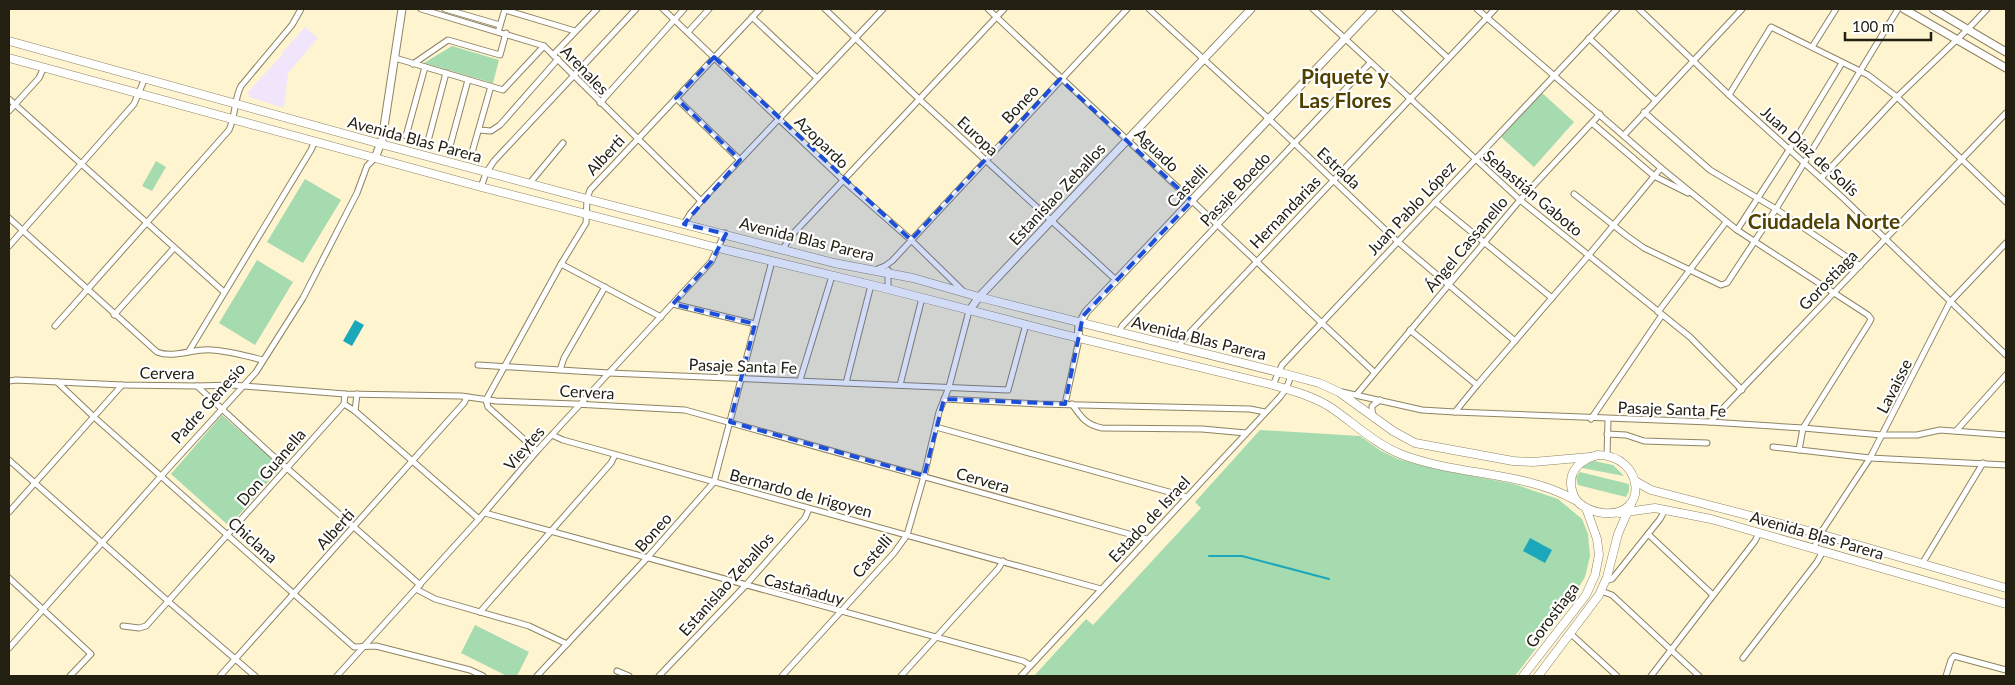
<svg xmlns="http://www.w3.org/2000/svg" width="2015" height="685" viewBox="0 0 2015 685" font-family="Lato,sans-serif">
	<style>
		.education { fill: #f0e5fa }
		.green { fill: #a6daaf }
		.water { fill: #1ba8ba }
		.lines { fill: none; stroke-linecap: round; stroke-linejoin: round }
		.stream { stroke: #1ba8ba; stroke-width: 2 }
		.street-casing { stroke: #8e8463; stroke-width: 7 }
		.secondary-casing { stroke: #8e8463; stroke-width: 9 }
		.primary-casing { stroke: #8e8463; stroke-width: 9 }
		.street { stroke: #fff; stroke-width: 5 }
		.secondary { stroke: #fff; stroke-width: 7 }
		.primary { stroke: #fff; stroke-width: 8 }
		.marked { fill: #1d4ed8; fill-opacity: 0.2; stroke: #1d4ed8; stroke-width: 4; stroke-dasharray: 10 6; stroke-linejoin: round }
		.labels { text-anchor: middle; stroke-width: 4.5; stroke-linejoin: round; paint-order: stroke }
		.street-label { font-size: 16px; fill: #232012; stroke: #fff }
		.district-label { font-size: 21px; font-weight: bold; fill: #504100; stroke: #fff }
	</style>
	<rect width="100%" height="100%" fill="#fef4cf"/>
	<path class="education" d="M305 27 318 38 288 73 284 108 249 97 248 92 283 54 282 53Z"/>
	<g class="green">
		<path d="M452 46 499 60 493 83 424 63Z"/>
		<path d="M1541 92 1574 122 1534 167 1501 137Z"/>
		<path d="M156 161 166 167 152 191 142 186Z"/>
		<path d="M305 179 341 200 303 263 267 242Z"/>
		<path d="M257 260 293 282 255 345 219 323Z"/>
		<path d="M222 415 281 467 229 526 171 474Z"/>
		<path d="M1260 430 1360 436 1381 451 1398 459 1436 469 1514 484 1558 499 1582 519 1588 534 1590 556 1585 577 1563 613 1515 676H1034L1086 619 1093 625 1201 508 1195 502Z"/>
		<path d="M1594 461 1613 465 1624 476 1582 468 1587 464Z"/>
		<path d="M1580 472 1629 484V491L1626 497 1578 485 1576 477Z"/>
		<path d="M475 625 529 652 517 676H507L461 653Z"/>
	</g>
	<g class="water">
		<path d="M355 320 364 325 352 346 343 341Z"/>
		<path d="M1530 538 1552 550 1545 563 1523 551Z"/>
	</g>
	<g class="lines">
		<path class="stream" d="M1209 556H1242L1329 579"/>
		<g class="street-casing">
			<g id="street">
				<path d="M421 9 544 46 701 201"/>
				<path d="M445 9 500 25"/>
				<path d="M663 9 844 181 911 240 963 291"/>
				<path d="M825 9 919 99 1116 280"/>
				<path d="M988 9 1374 372"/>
				<path d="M1149 9 1269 119 1397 241 1515 341"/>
				<path d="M1313 9 1520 200 1690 337 1742 390"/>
				<path d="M1395 9 1448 58"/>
				<path d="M1477 9 1661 168 1737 230 1868 315 1871 319 1869 323 1803 428 1799 450"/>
				<path d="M1639 9 1729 95 1843 198 2006 355"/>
				<path d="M505 10 575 31"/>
				<path d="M752 17 817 78"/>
				<path d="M499 29 505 9"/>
				<path d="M688 32 709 9"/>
				<path d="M1589 38 1655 100"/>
				<path d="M1812 47 1836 9"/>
				<path d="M553 55 597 9"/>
				<path d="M395 58 503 90 544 46"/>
				<path d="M413 64 448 40 500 55 506 33"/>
				<path d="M1729 95 1771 27 1868 75 1897 97 2006 202"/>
				<path d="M676 98 740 160"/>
				<path d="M9 99 224 292"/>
				<path d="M600 103 684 9"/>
				<path d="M9 111 39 78 44 67"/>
				<path d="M1644 112 1710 170 1776 209 1860 266"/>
				<path d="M1592 123 1654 176 1688 193"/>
				<path d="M479 130 491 131 500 125 558 59"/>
				<path d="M1624 135 1742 9"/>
				<path d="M406 136 425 67"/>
				<path d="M428 141 446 73"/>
				<path d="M450 146 468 80"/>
				<path d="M471 156 491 86"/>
				<path d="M1821 178 1897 97 1968 29 1987 9"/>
				<path d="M529 184 563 143"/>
				<path d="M481 187 486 173 494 161 636 9"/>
				<path d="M1574 194 1627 236 1644 248 1721 285 1727 283 1776 209 1898 9"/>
				<path d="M1435 202 1552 298"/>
				<path d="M9 218 157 352C174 359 194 348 212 350 229 351 246 356 263 360"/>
				<path d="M684 224 690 214 701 201 883 9"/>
				<path d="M1737 230 1789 150 1842 63"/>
				<path d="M9 246 134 104 145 78"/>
				<path d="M783 249 790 237 1004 9"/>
				<path d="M561 264 661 317"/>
				<path d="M875 270 885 266 892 261 1127 9"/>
				<path d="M888 270V289"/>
				<path d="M673 304 755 324"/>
				<path d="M1658 312 1726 222"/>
				<path d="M114 315 174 248"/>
				<path d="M55 326 229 130C236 115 234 99 241 86L292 25 301 9"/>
				<path d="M1410 330 1477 385"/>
				<path d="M1119 332 1122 326 1370 63"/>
				<path d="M1178 347 1183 340 1495 9"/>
				<path d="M189 351 311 150 315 141"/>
				<path d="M478 365 609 373 1008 390 1026 324"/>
				<path d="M560 370 564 358 605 287"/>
				<path d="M800 380 832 276"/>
				<path d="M9 381 16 380 122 385 197 386 232 385 345 394 461 396 496 401 575 404 685 410 1147 539"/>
				<path d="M57 382 94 417 354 647 376 646 470 670 483 676"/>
				<path d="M846 383 871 285"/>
				<path d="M900 385 922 298"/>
				<path d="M1273 385 1282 365 1617 9"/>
				<path d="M197 386 272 455 420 585"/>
				<path d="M1342 392 1422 410 1455 412 1710 422 1803 428 1882 435H1917L1940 430 2006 435"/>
				<path d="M1357 394 1520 200 1600 114"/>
				<path d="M944 399 1039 404 1250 409 1265 412"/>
				<path d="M344 404 355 411 479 519"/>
				<path d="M1065 404 1078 344V338"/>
				<path d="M1072 404C1081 417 1086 425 1102 428L1202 429 1246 433"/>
				<path d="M355 411 357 394"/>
				<path d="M1455 412 1477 385 1588 256 1661 168"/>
				<path d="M1374 417 1372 411V406L1380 400"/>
				<path d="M1591 419 1662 315"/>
				<path d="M1710 422 2006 113"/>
				<path d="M936 427 1187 497"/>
				<path d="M1956 431 2006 375"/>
				<path d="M1607 434 1626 435 1644 441 1707 443"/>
				<path d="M552 435 563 440 1101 589"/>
				<path d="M1773 447 1870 458 2006 465"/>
				<path d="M537 451 488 407 486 400 561 264 586 223 587 199 590 190 760 9"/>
				<path d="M1607 455 1608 420"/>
				<path d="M9 460 169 602 255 676"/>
				<path d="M9 512 122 385"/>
				<path d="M485 513 1023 661 1030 665"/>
				<path d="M1648 534 1713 595"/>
				<path d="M1814 548 1820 534 1870 458 1950 302 2006 243"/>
				<path d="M1922 564 1983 463"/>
				<path d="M9 578 91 654 70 676"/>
				<path d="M1605 581 1612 579 1617 573 1660 519 1665 510"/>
				<path d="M416 589 435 599 529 626 567 644"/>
				<path d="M1601 591 1612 595 1699 676"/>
				<path d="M480 612 611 463 615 455"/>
				<path d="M123 626 139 628 146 626 344 404 345 394"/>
				<path d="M1571 634 1617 676"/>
				<path d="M9 648 162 475 256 372 303 298 357 193 367 166 375 158"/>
				<path d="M1743 658 1817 562 1823 551"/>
				<path d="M617 671 629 676"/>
				<path d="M220 676 464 403 467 397"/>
				<path d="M337 676 479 519 537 451 711 262 725 233"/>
				<path d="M537 676 647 558 714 482 772 261"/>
				<path d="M659 676 745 586 805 518 809 509"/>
				<path d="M782 676 894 553 907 535 924 476 939 412 949 387 969 311"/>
				<path d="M901 676 998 569 1003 561"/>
				<path d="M1021 676 1280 397 1286 389 1291 376"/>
				<path d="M1651 676 1755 541 1759 533"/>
				<path d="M1946 676 1951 660 1954 656 2006 670"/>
			</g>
		</g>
		<g class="secondary-casing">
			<g id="secondary">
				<path d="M1904 9 2006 68"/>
				<path d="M1933 9 2006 52"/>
				<path d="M375 158 382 140 402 9"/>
				<path d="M969 311 979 297 1251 9"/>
				<path d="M1078 338 1079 325 1086 312 1373 9"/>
			</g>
		</g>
		<g class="primary-casing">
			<g id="primary">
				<path d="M9 41 381 144 587 199 834 263 913 278 979 297 1278 372 1319 383 1339 392 1393 431 1415 443 1513 461 1533 462 1590 457"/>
				<path d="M9 58 481 187 710 246 888 289 1062 334 1273 385C1293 391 1313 396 1330 407 1354 423 1376 445 1403 455 1459 476 1523 471 1575 500"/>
				<path d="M1598 455C1644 455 1650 518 1603 513 1594 512 1586 509 1579 503 1575 499 1573 495 1572 490 1567 471 1581 459 1598 455Z"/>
				<path d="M1635 481 1651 490 1820 534 2006 588"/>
				<path d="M1619 513 1655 508 1711 519 2006 604"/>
				<path d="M1523 676 1586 595 1595 575 1599 555 1597 539 1586 508"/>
				<path d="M1538 676 1599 595 1607 577 1618 534 1631 504"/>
			</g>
		</g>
		<use href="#street" class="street"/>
		<use href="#secondary" class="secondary"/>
		<use href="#primary" class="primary"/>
	</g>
	<path class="marked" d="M714 57 911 240 1060 79 1192 201 1083 316 1065 404 944 399 924 476 730 422 755 324 673 304 711 262 726 234 684 224 740 160 676 98Z"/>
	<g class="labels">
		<g class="street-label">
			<text transform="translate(585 70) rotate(46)" y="6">Arenales</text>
			<text transform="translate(1020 104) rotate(-47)" y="6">Boneo</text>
			<text transform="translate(978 136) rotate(43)" y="6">Europa</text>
			<text transform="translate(415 139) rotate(15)" y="6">Avenida Blas Parera</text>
			<text transform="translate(822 142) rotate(44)" y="6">Azopardo</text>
			<text transform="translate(1157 150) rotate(44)" y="6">Aguado</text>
			<text transform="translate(1810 151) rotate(42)" y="6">Juan Díaz de Solís</text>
			<text transform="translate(605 155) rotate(-47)" y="6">Alberti</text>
			<text transform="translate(1339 168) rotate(43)" y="6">Estrada</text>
			<text transform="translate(1187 186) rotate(-47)" y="6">Castelli</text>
			<text transform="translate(1235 189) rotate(-47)" y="6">Pasaje Boedo</text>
			<text transform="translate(1533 193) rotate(40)" y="6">Sebastián Gaboto</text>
			<text transform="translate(1057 194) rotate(-47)" y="6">Estanislao Zeballos</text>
			<text transform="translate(1411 208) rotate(-47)" y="6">Juan Pablo López</text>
			<text transform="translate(1285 212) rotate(-46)" y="6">Hernandarias</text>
			<text transform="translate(807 239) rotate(14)" y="6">Avenida Blas Parera</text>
			<text transform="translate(1466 244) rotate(-50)" y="6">Ángel Cassanello</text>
			<text transform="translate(1828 280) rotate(-46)" y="6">Gorostiaga</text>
			<text transform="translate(1199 338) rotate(14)" y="6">Avenida Blas Parera</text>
			<text transform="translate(743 366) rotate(2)" y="6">Pasaje Santa Fe</text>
			<text transform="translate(167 373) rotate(1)" y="6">Cervera</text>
			<text transform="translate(1894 386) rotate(-63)" y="6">Lavaisse</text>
			<text transform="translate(587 392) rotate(3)" y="6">Cervera</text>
			<text transform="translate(208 403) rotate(-48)" y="6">Padre Genesio</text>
			<text transform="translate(1672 409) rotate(2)" y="6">Pasaje Santa Fe</text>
			<text transform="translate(524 448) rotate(-49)" y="6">Vieytes</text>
			<text transform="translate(271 467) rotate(-49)" y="6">Don Guanella</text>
			<text transform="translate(983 480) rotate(16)" y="6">Cervera</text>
			<text transform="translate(801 493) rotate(15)" y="6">Bernardo de Irigoyen</text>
			<text transform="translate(1149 519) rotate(-47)" y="6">Estado de Israel</text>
			<text transform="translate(335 529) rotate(-48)" y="6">Alberti</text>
			<text transform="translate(653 532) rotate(-48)" y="6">Boneo</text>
			<text transform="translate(1817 535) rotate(16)" y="6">Avenida Blas Parera</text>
			<text transform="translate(253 540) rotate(42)" y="6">Chiclana</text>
			<text transform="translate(872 556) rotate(-49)" y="6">Castelli</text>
			<text transform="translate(726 584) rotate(-48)" y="6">Estanislao Zeballos</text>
			<text transform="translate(804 589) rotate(15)" y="6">Castañaduy</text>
			<text transform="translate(1552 615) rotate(-53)" y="6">Gorostiaga</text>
		</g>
		<g class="district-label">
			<text x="1345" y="84">Piquete y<tspan x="1345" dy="24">Las Flores</tspan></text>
			<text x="1824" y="229">Ciudadela Norte</text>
		</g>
	</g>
	<rect width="2015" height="685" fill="none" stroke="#232012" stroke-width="20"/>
	<path d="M1845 32v8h86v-8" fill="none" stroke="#232012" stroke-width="2.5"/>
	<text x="1852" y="32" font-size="15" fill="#232012" stroke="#ffffff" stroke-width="4" paint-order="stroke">100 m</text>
</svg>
